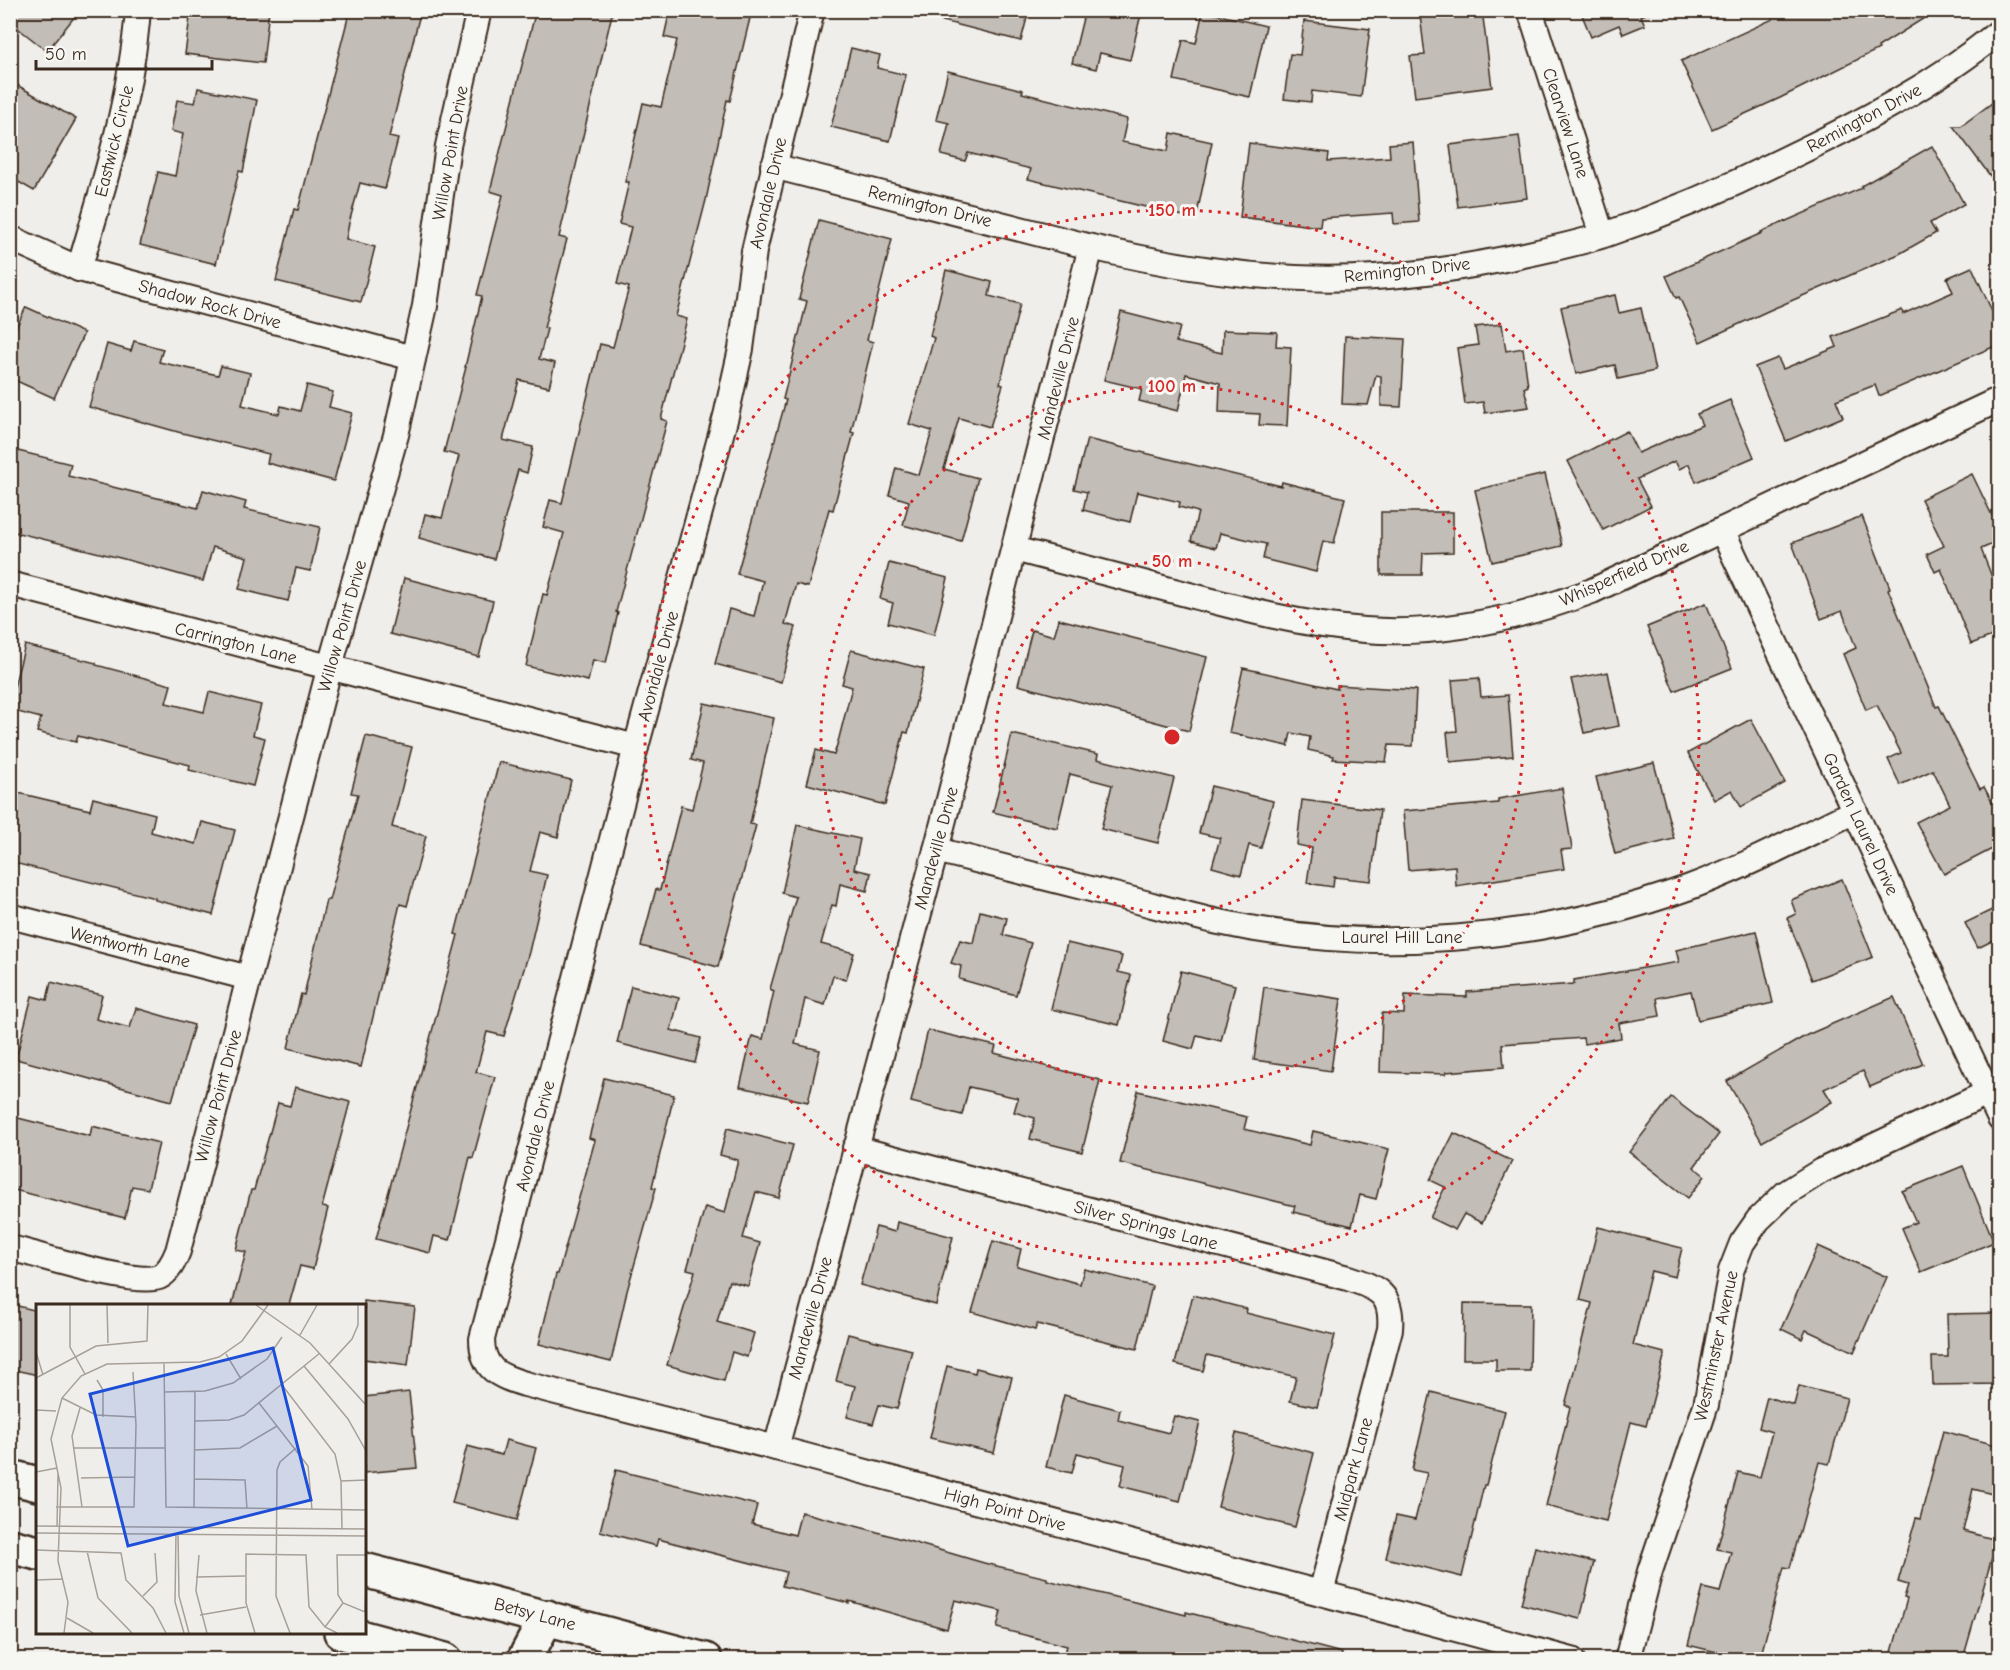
<svg xmlns="http://www.w3.org/2000/svg" width="2010" height="1670" viewBox="0 0 2010 1670" font-family="'Comic Neue',sans-serif">
	<style>
		.building { fill: #c2bdb7; stroke: #3b2a1e; stroke-width: 1.5 }
		.lines { fill: none; stroke-linecap: round; stroke-linejoin: round }
		.street-casing { stroke: #3b2a1e; stroke-width: 28 }
		.secondary-casing { stroke: #3b2a1e; stroke-width: 38 }
		.street { stroke: #f6f6f2; stroke-width: 24 }
		.secondary { stroke: #f6f6f2; stroke-width: 33 }
		.ring { fill: none; stroke: #d62828; stroke-width: 3; stroke-dasharray: 3 6 }
		.labels { text-anchor: middle; stroke-width: 6; stroke-linejoin: round; paint-order: stroke }
		.street-label { font-size: 18px; fill: #3b2a1e; stroke: #f6f6f2 }
		.inset-road { fill: none; stroke: #a7a098; stroke-width: 1.5 }
		.view { fill: #1d4ed8; fill-opacity: 0.15; stroke: #1d4ed8; stroke-width: 3 }
		.inset-edge { fill: none; stroke: #3b2a1e; stroke-width: 3 }
		.centre { fill: #d62828; stroke: #f6f6f2; stroke-width: 3 }
		.ring-label { font-size: 18px; text-anchor: middle; font-weight: bold; fill: #d62828; stroke: #f6f6f2; stroke-width: 6; stroke-linejoin: round; paint-order: stroke }
	</style>
	<rect width="100%" height="100%" fill="#efeeea"/>
	<filter id="ink" filterUnits="userSpaceOnUse"><feTurbulence type="fractalNoise" baseFrequency=".0167" numOctaves="2"/><feDisplacementMap in="SourceGraphic" scale="12" xChannelSelector="R" yChannelSelector="G"/><feConvolveMatrix kernelMatrix="1 2 1 2 8 2 1 2 1" color-interpolation-filters="sRGB"/></filter>
	<g filter="url(#ink)">
		<g class="building">
			<path d="M10 10H80L47 51 10 22Z"/>
			<path d="M191 10H269L263 63 185 54Z"/>
			<path d="M350 10H421L389 137 398 139 385 189 360 183 349 223 346 239 375 247 361 302 276 281 294 209 298 210Z"/>
			<path d="M536 10H613L559 237 567 239 544 328 547 329 539 359 555 363 549 387 519 380 503 440 533 447 527 473 518 470 494 559 419 538 425 514 442 518 459 456 444 452 466 367H465L482 296 477 295 503 195 490 191Z"/>
			<path d="M670 10H721L750 18 730 101 727 100 706 200 676 316 687 319 661 419 667 421 616 612 618 613 606 663 593 660 588 681 526 666 543 594 547 595 564 533 543 527 550 500 562 503 600 344 613 347 629 287 617 284 631 227 619 224 629 182H625L643 103 661 107 677 40 664 37Z"/>
			<path d="M928 10H1029L1021 41 927 17Z"/>
			<path d="M1085 10H1142L1130 60 1100 53 1096 69 1072 63Z"/>
			<path d="M1454 10H1482L1492 87 1415 97 1410 56 1425 55 1420 15Z"/>
			<path d="M1580 10H1654V11L1641 16 1645 25 1623 34 1619 25 1591 37Z"/>
			<path d="M1769 10H1937L1878 47 1879 49 1780 98 1712 129 1681 61 1773 19Z"/>
			<path d="M1203 11 1266 26 1250 97 1174 80 1183 40 1196 43Z"/>
			<path d="M1304 21 1370 29 1361 97 1312 91 1311 102 1284 99 1290 54 1300 55Z"/>
			<path d="M851 48 880 55 877 68 906 75 890 141 831 127Z"/>
			<path d="M948 71 1023 90 1022 93 1127 119 1122 142 1168 151 1171 133 1212 142 1196 219 1028 179 1031 169 968 153 965 161 941 155 949 123 936 120Z"/>
			<path d="M10 81 76 119 34 191 10 177Z"/>
			<path d="M198 88 257 100 243 172 239 171 216 264 140 245 158 172 175 176 183 134 171 131 177 100 195 103Z"/>
			<path d="M2000 97V189L1953 126H1961Z"/>
			<path d="M1519 136 1527 198 1458 207 1450 145Z"/>
			<path d="M1413 142 1419 222 1394 224 1393 213 1321 218 1320 227 1240 217 1249 143 1329 153 1328 161 1390 157 1389 144Z"/>
			<path d="M1932 146 1964 204 1930 223 1936 233 1899 254 1770 310 1700 342 1679 297 1676 298 1666 276 1762 233 1761 232 1862 188 1861 186Z"/>
			<path d="M819 220 892 239 867 340 873 342 851 432 854 433 833 510 829 509 808 587 796 584 785 624 796 627 781 682 715 664 729 609 754 616 763 581 737 574 786 400 783 399 807 301 799 299Z"/>
			<path d="M1972 267 2000 329V344L1879 396 1875 385 1836 400 1843 417 1786 441 1755 367 1778 358 1783 369 1837 347 1833 337 1902 310 1903 314 1953 292 1947 278Z"/>
			<path d="M946 270 992 282 989 296 1020 304 1000 384 1003 385 990 427 959 418 944 469 978 478 961 541 903 525 909 501 889 495 896 468 919 475 932 431 909 424 934 338 930 336Z"/>
			<path d="M1615 295 1619 313 1641 308 1655 371 1618 379 1615 365 1576 374 1561 307Z"/>
			<path d="M26 307 84 333 54 398 10 378V328L15 330Z"/>
			<path d="M1121 312 1180 327 1176 342 1222 353 1223 330 1277 332 1276 346 1291 347 1287 426 1259 425 1260 414 1219 412 1220 383 1186 374 1178 411 1139 401 1142 389 1104 380Z"/>
			<path d="M1502 324 1506 351 1523 348 1528 386 1524 388 1529 407 1485 413 1483 402 1465 404 1457 348 1478 345 1475 327Z"/>
			<path d="M1345 336 1405 339 1401 407 1381 406V376L1376 375 1368 405 1342 404Z"/>
			<path d="M134 341 163 349 159 362 218 375 221 366 250 373 242 405 279 414 281 406 300 411 307 385 333 392 329 407 352 413 334 481 267 463 269 454 178 432 89 407 107 344 131 351Z"/>
			<path d="M1730 400 1754 457 1696 482 1689 464 1679 469 1675 461 1637 479 1651 506 1603 530 1568 461 1627 431 1638 453 1702 425 1697 414Z"/>
			<path d="M1087 439 1281 486 1282 482 1345 498 1334 543 1323 541 1316 572 1263 559 1266 544 1220 533 1216 548 1191 541 1198 512 1179 507 1180 502 1137 492 1130 522 1083 510 1087 492 1074 489Z"/>
			<path d="M10 449 71 464 68 476 198 508 203 490 246 502 244 509 320 527 310 571 296 568 288 601 239 589 247 557 213 547 203 581 124 559 10 531Z"/>
			<path d="M1545 474 1562 546 1492 562 1475 490Z"/>
			<path d="M1972 474 2000 532V541L1981 549 1994 582 2000 580V633L1971 644 1941 569 1935 572 1927 554 1944 546 1921 499Z"/>
			<path d="M1381 512H1453V552L1423 553 1422 575H1381Z"/>
			<path d="M1862 516 1890 588 1888 589 1936 707 1939 706 1980 789 1984 787 2000 817V845L1944 874 1916 822 1950 805 1933 770 1900 785 1888 759 1901 753 1877 705 1866 710 1843 654 1856 648 1842 611 1821 619 1792 543Z"/>
			<path d="M889 563 948 578 934 635 888 623 893 603 880 599Z"/>
			<path d="M404 578 493 601 479 657 390 634Z"/>
			<path d="M1706 603 1732 668 1674 691 1647 627Z"/>
			<path d="M1059 619 1207 657 1189 731 1018 685 1032 630 1054 636Z"/>
			<path d="M25 645 96 663V665L171 685 166 703 204 712 209 692 261 705 253 735 265 738 253 786 189 770 190 765 78 736 76 742 37 732 41 718 10 710V702Z"/>
			<path d="M851 650 924 669 908 733 904 732 885 805 807 784 816 750 834 755 839 738 852 687 842 684Z"/>
			<path d="M1243 668 1337 689V685L1416 690 1413 746 1389 745 1386 762 1333 759 1334 756 1308 750 1310 737 1291 733 1288 746 1229 733Z"/>
			<path d="M1608 672 1619 726 1584 733 1571 679Z"/>
			<path d="M1479 678 1481 697 1508 695 1513 756 1450 762 1447 732 1457 731 1452 680Z"/>
			<path d="M704 703 774 718 750 824 756 825 718 967 641 946 656 889 660 890 681 806 692 809 703 763 691 760Z"/>
			<path d="M1751 719 1785 783 1741 807 1732 790 1714 800 1688 753Z"/>
			<path d="M1012 734 1098 754 1097 759 1174 778 1158 843 1101 829 1112 785 1070 774 1057 828 993 812Z"/>
			<path d="M366 736 412 747 392 827 426 836 407 906 400 904 361 1067 288 1048 301 994 304 995 326 900H329L358 794 351 793Z"/>
			<path d="M499 762 571 780 558 837 540 832 530 871 547 875 529 952 504 1036 487 1032 476 1072 495 1077 473 1158 470 1157 450 1240 434 1236 430 1253 376 1239 458 935 455 934Z"/>
			<path d="M1654 763 1674 839 1615 854 1596 777Z"/>
			<path d="M1211 786 1273 801 1261 848 1249 845 1241 875 1212 867 1220 838 1199 833Z"/>
			<path d="M1562 788 1572 849 1561 850 1564 869 1456 886 1455 866 1408 870 1403 811 1498 803V799Z"/>
			<path d="M10 791 90 810 93 798 155 814 151 832 196 844 202 822 235 830 213 915 155 900V898L10 862Z"/>
			<path d="M1302 800 1380 810 1371 881 1334 877 1333 887 1307 883 1312 848 1297 845Z"/>
			<path d="M797 825 860 839 854 869 871 873 867 891 840 884 836 906 832 905 821 944 854 953 846 980 833 976 825 1005 805 999 795 1044 820 1050 808 1102 740 1087 752 1036 763 1039 774 991 770 989 796 897 782 893Z"/>
			<path d="M1842 879 1873 957 1812 980 1787 918 1796 914 1791 900Z"/>
			<path d="M2000 906V937L1978 948 1965 923Z"/>
			<path d="M980 911 1007 918 1003 935 1031 943 1016 995 959 979 961 966 951 963 960 940 973 943Z"/>
			<path d="M1756 931 1773 1003 1698 1020 1691 991 1657 998 1660 1016 1619 1023 1621 1038 1584 1044 1583 1038 1502 1044 1504 1067 1446 1072V1074L1380 1072 1382 1013 1404 1014 1405 995 1467 997V992L1574 984V980L1679 962 1676 950Z"/>
			<path d="M1067 943 1122 956 1118 972 1131 975 1119 1025 1051 1009Z"/>
			<path d="M1181 971 1235 985 1221 1041 1197 1035 1193 1049 1163 1041Z"/>
			<path d="M51 982 102 995 96 1019 130 1028 136 1008 194 1025 172 1101 16 1059 32 996 47 1000Z"/>
			<path d="M631 986 679 998 671 1030 701 1038 695 1063 617 1043Z"/>
			<path d="M1264 987 1341 999 1331 1071 1254 1060Z"/>
			<path d="M1894 997 1923 1064 1870 1087 1863 1071 1824 1089 1832 1102 1762 1142 1727 1081 1807 1035Z"/>
			<path d="M928 1030 996 1046 994 1053 1100 1080 1082 1152 1030 1139 1035 1118 1014 1112 1018 1098 969 1087 962 1115 911 1102Z"/>
			<path d="M604 1078 674 1095 652 1187 656 1188 627 1291 611 1362 539 1344 556 1274H558L595 1140 589 1138Z"/>
			<path d="M295 1087 350 1102 322 1207 328 1208 313 1269 300 1266 289 1305H232L246 1252 236 1250 251 1190H254L278 1103 290 1106Z"/>
			<path d="M1138 1091 1247 1117 1244 1129 1310 1145 1313 1131 1389 1149 1376 1199 1360 1195 1352 1226 1293 1212 1295 1206 1120 1163Z"/>
			<path d="M1671 1097 1719 1134 1694 1167 1705 1176 1688 1198 1629 1152Z"/>
			<path d="M10 1116 90 1136 92 1126 159 1143 148 1189 132 1186 125 1218 10 1189Z"/>
			<path d="M727 1128 793 1145 779 1198 756 1192 743 1238 760 1243 748 1286 729 1281 717 1322 754 1333 747 1357 732 1352 724 1381 667 1365 695 1271 687 1269 705 1207 725 1213 738 1160 720 1155Z"/>
			<path d="M1454 1133 1512 1161 1482 1223 1464 1214 1455 1230 1430 1218 1445 1187 1430 1180Z"/>
			<path d="M1963 1166 1994 1242 1921 1272 1902 1228 1916 1222 1902 1191Z"/>
			<path d="M897 1222 953 1237 936 1305 860 1285 876 1227 895 1232Z"/>
			<path d="M1598 1227 1682 1248 1675 1277 1651 1271 1633 1345 1665 1353 1646 1426 1631 1422 1606 1521 1546 1506 1570 1407 1565 1405 1592 1303 1580 1300Z"/>
			<path d="M993 1241 1021 1249 1017 1266 1080 1284 1084 1269 1152 1286 1137 1349 1037 1324 1035 1330 972 1312Z"/>
			<path d="M1818 1246 1887 1277 1854 1352 1806 1330 1802 1339 1781 1329Z"/>
			<path d="M1193 1295 1247 1309 1246 1313 1335 1335 1317 1407 1290 1401 1296 1377 1207 1355 1203 1371 1175 1364Z"/>
			<path d="M364 1301 415 1307 408 1365 364 1359Z"/>
			<path d="M1464 1303 1531 1304 1530 1371H1496V1359H1463Z"/>
			<path d="M10 1304 38 1311V1375L10 1369Z"/>
			<path d="M2000 1313V1384L1933 1385 1932 1357H1948L1947 1314Z"/>
			<path d="M848 1334 912 1350 897 1409 879 1405 873 1424 847 1417 855 1386 836 1381Z"/>
			<path d="M947 1366 975 1373 976 1368 1012 1377 994 1453 930 1438Z"/>
			<path d="M1799 1386 1847 1398 1829 1464 1819 1462 1790 1568 1784 1567 1760 1659H1745L1688 1645 1703 1588 1720 1592 1731 1552 1717 1549 1738 1472 1760 1477 1772 1432 1759 1428 1767 1397 1794 1405Z"/>
			<path d="M409 1392 417 1468 364 1473V1397Z"/>
			<path d="M1431 1392 1505 1411 1486 1485H1484L1462 1577 1386 1558 1396 1516 1415 1520 1427 1473 1412 1470Z"/>
			<path d="M1064 1395 1120 1410 1118 1420 1169 1433 1174 1416 1200 1422 1180 1501 1120 1486 1125 1465 1077 1453 1072 1473 1046 1467Z"/>
			<path d="M1943 1431 2000 1446V1496L1973 1489 1963 1531 1997 1540 1963 1659H1890L1907 1599 1904 1598 1908 1585 1898 1582 1916 1518 1920 1519Z"/>
			<path d="M1236 1433 1314 1453 1295 1527 1218 1507Z"/>
			<path d="M506 1440 536 1448 517 1520 452 1503 467 1446 502 1455Z"/>
			<path d="M616 1470 757 1505 752 1524 795 1535 801 1512 867 1529 984 1563 1047 1578V1580L1186 1615V1612L1342 1653 1341 1659H1063L1067 1646 997 1628 1001 1611 955 1600 947 1629 849 1601V1603L782 1586 786 1572 658 1539 656 1546 600 1531Z"/>
			<path d="M1535 1547 1594 1562 1580 1619 1521 1604Z"/>
		</g>
		<g class="lines">
			<g class="street-casing">
				<g id="street">
					<path d="M812 10 754 251 741 349 726 416 636 747 482 1339C482 1370 499 1376 525 1384L776 1448 1572 1660"/>
					<path d="M1530 10 1602 235"/>
					<path d="M773 166 1091 247C1183 269 1280 284 1375 277 1423 274 1472 266 1519 256 1547 250 1576 244 1604 235 1666 214 1725 189 1783 160 1859 124 1934 85 2000 31"/>
					<path d="M10 238 79 269 413 358"/>
					<path d="M79 269C104 185 131 99 138 10"/>
					<path d="M1722 530 2000 1119"/>
					<path d="M1014 549C1070 564 1126 578 1182 593 1242 609 1302 625 1365 630 1442 636 1520 618 1592 591L2000 399"/>
					<path d="M10 584 636 747"/>
					<path d="M936 850C999 866 1062 882 1126 898 1157 906 1187 915 1219 922 1375 956 1540 941 1690 887 1747 866 1801 837 1855 811"/>
					<path d="M10 916 249 978"/>
					<path d="M855 1148 1348 1278C1378 1288 1393 1294 1390 1329L1321 1593"/>
					<path d="M10 1248C40 1255 135 1286 159 1277 169 1272 174 1261 178 1251L330 666 396 435 425 306 448 146 479 10"/>
					<path d="M776 1448 936 850 1091 247"/>
					<path d="M1627 1660 1650 1571 1706 1405 1731 1271 1742 1243 1758 1220 1786 1193 1821 1171 1987 1093"/>
				</g>
			</g>
			<g class="secondary-casing">
				<g id="secondary">
					<path d="M10 1477 38 1484"/>
					<path d="M10 1546 38 1553"/>
					<path d="M364 1570 705 1660"/>
					<path d="M341 1632 445 1660"/>
					<path d="M524 1660 547 1617"/>
				</g>
			</g>
			<use href="#street" class="street"/>
			<use href="#secondary" class="secondary"/>
		</g>
	</g>
	<g class="ring">
		<circle cx="1172" cy="737" r="176"/>
		<circle cx="1172" cy="737" r="351"/>
		<circle cx="1172" cy="737" r="527"/>
	</g>
	<g class="labels">
		<g class="street-label">
			<text transform="translate(1864 118) rotate(-28)" y="6">Remington Drive</text>
			<text transform="translate(1566 123) rotate(72)" y="6">Clearview Lane</text>
			<text transform="translate(114 141) rotate(-76)" y="6">Eastwick Circle</text>
			<text transform="translate(450 153) rotate(-80)" y="6">Willow Point Drive</text>
			<text transform="translate(768 193) rotate(-77)" y="6">Avondale Drive</text>
			<text transform="translate(930 206) rotate(14)" y="6">Remington Drive</text>
			<text transform="translate(1407 270) rotate(-6)" y="6">Remington Drive</text>
			<text transform="translate(210 304) rotate(15)" y="6">Shadow Rock Drive</text>
			<text transform="translate(1058 378) rotate(-76)" y="6">Mandeville Drive</text>
			<text transform="translate(1624 573) rotate(-24)" y="6">Whisperfield Drive</text>
			<text transform="translate(342 626) rotate(-74)" y="6">Willow Point Drive</text>
			<text transform="translate(236 643) rotate(14)" y="6">Carrington Lane</text>
			<text transform="translate(658 666) rotate(-75)" y="6">Avondale Drive</text>
			<text transform="translate(1861 824) rotate(65)" y="6">Garden Laurel Drive</text>
			<text transform="translate(936 848) rotate(-75)" y="6">Mandeville Drive</text>
			<text x="1402" y="943">Laurel Hill Lane</text>
			<text transform="translate(130 947) rotate(14)" y="6">Wentworth Lane</text>
			<text transform="translate(218 1096) rotate(-75)" y="6">Willow Point Drive</text>
			<text transform="translate(535 1136) rotate(-76)" y="6">Avondale Drive</text>
			<text transform="translate(1146 1225) rotate(15)" y="6">Silver Springs Lane</text>
			<text transform="translate(810 1318) rotate(-75)" y="6">Mandeville Drive</text>
			<text transform="translate(1716 1346) rotate(-78)" y="6">Westminster Avenue</text>
			<text transform="translate(1353 1469) rotate(-75)" y="6">Midpark Lane</text>
			<text transform="translate(1005 1509) rotate(15)" y="6">High Point Drive</text>
			<text transform="translate(535 1614) rotate(15)" y="6">Betsy Lane</text>
		</g>
	</g>
	<g transform="translate(36 1304)">
		<rect width="330" height="330" fill="#efeeea"/>
		<path class="inset-road" d="M34 1V43L49 70M71 1 72 39M220 1 274 39 330 101M264 31 281 1M0 48 7 71M190 50 205 75M128 58 130 203 330 206M293 60 316 35 322 21V1M268 62 312 115 330 147M0 74 60 42 111 37 112 1M61 76 67 86V113M246 81 299 150 305 177 306 226M128 88 169 87 197 79 231 55 246 33M26 94 60 111 100 113M223 99 272 162 276 206M44 104 36 132 46 203M0 106 20 107M159 117 193 116 208 111 284 49M38 144H129M159 146 204 144 241 122M0 168 21 164M45 174 99 173M158 175 209 176 211 205M305 177 330 176M20 203H98L100 121 97 68M158 204 159 88M0 222 330 225M21 223 22 169M0 229 330 232M140 229 139 298 148 329M142 229 143 292 153 329M0 246 85 249 90 276 117 304 130 329M51 247 62 294 96 329M163 251 160 287 171 329M330 251H301L302 291 307 299 329 308 330 279M160 273 209 272M0 276 27 275M107 292 121 278 119 249M164 311 210 303M31 314 57 329M289 323 307 299M28 329 32 298 22 257 25 184 15 135 26 94 45 72 71 60 164 58 183 53 206 37 232 1M219 329 210 299V250L270 251 273 303 289 323 301 329M254 329 240 292 241 166 244 158 260 144"/>
		<path class="view" d="M237 44 275 196 92 242 54 90Z"/>
		<rect width="330" height="330" class="inset-edge"/>
	</g>
	<circle cx="1172" cy="737" r="9" class="centre"/>
	<g class="ring-label">
		<text x="1172" y="216">150 m</text>
		<text x="1172" y="392">100 m</text>
		<text x="1172" y="567">50 m</text>
	</g>
	<rect width="2010" height="1670" fill="none" stroke="#f6f6f2" stroke-width="36"/>
	<rect x="18" y="18" width="1974" height="1634" fill="none" stroke="#3b2a1e" stroke-width="2" filter="url(#ink)"/>
	<path d="M36 60v9h176v-9" fill="none" stroke="#3b2a1e" stroke-width="3"/>
	<text x="45" y="60" font-size="18" fill="#3b2a1e" stroke="#f6f6f2" stroke-width="4.5" paint-order="stroke">50 m</text>
</svg>
